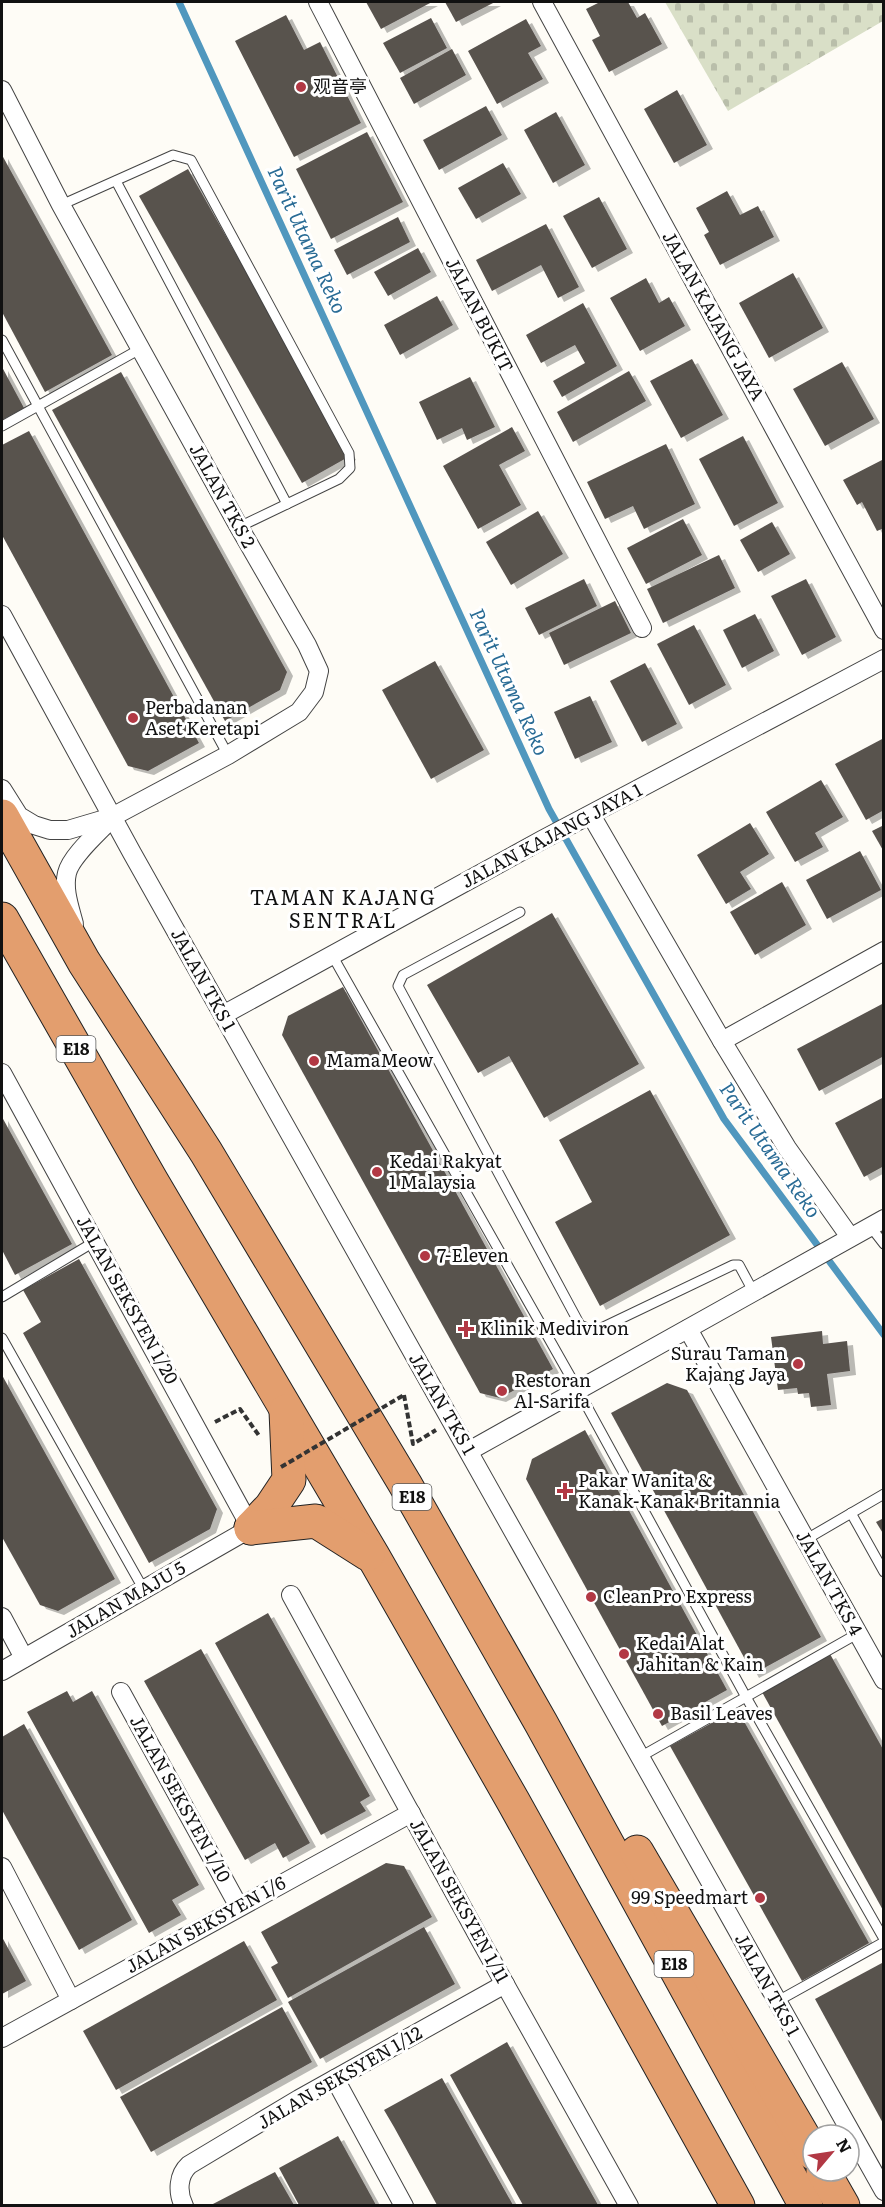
<svg xmlns="http://www.w3.org/2000/svg" width="885" height="2207" viewBox="0 0 885 2207" font-family="Literata,'Noto Sans SC',serif">
	<style>
		.cemetery { fill: url(#cemetery-stones) }
		.lines { fill: none; stroke-linecap: round; stroke-linejoin: round }
		.stream { stroke: #5097be; stroke-width: 7 }
		.building { fill: #58524e; filter: url(#shadow) }
		.lane-casing { stroke: #444; stroke-width: 11 }
		.street-casing { stroke: #444; stroke-width: 20 }
		.highway-casing { stroke: #222; stroke-width: 35 }
		.path { stroke: #333; stroke-width: 4; stroke-dasharray: 6 3; stroke-linecap: butt }
		.lane { stroke: #fff; stroke-width: 9 }
		.street { stroke: #fff; stroke-width: 18 }
		.highway { stroke: #e39e6e; stroke-width: 33 }
		.path-bridge { stroke: #333; stroke-width: 4; stroke-dasharray: 6 3; stroke-linecap: butt }
		.poi-dot { fill: #b23844; stroke: #fff; stroke-width: 2 }
		.labels { text-anchor: middle; stroke-width: 6; stroke-linejoin: round; paint-order: stroke }
		.shield { fill: #fff; stroke: #585858; stroke-width: 1.5 }
		.shield-label { font-size: 16px; font-weight: bold; fill: #111 }
		.poi-label { font-size: 18px; fill: #111; stroke: #fff; text-anchor: start }
		.street-label { font-size: 18px; fill: #111; stroke: #fff }
		.water-label { font-size: 20px; font-style: italic; fill: #286b95; stroke: #fff }
		.neighbourhood-label { font-size: 20px; letter-spacing: 1.5px; fill: #111; stroke: #fff }
	</style>
	<defs>
		<pattern id="cemetery-stones" width="16" height="16" patternUnits="userSpaceOnUse" patternTransform="scale(1.5)"><rect width="16" height="16" fill="#d9dfc7"/><path d="M2 7V4a2 2 0 0 1 4 0v3zM10 15v-3a2 2 0 0 1 4 0v3z" fill="#b9beaa"/></pattern>
		<filter id="shadow"><feDropShadow dx="6" dy="4" stdDeviation="0" flood-color="#0004"/></filter>
	</defs>
	<rect width="100%" height="100%" fill="#fefcf6"/>
	<path class="cemetery" d="M665 2H883V21L728 111Z"/>
	<g class="lines">
		<path class="stream" d="M179 2 549 809 724 1119 884 1335"/>
	</g>
	<g class="building">
		<path d="M366 2H432L381 29Z"/>
		<path d="M445 2H495L456 22Z"/>
		<path d="M600 2H628L637 18 645 13 662 44 609 72 592 40 600 36 586 9Z"/>
		<path d="M286 15 304 50 320 42 361 123 294 157 235 41Z"/>
		<path d="M431 18 447 48 400 73 383 43Z"/>
		<path d="M526 19 541 46 528 53 543 79 497 104 468 51Z"/>
		<path d="M452 49 466 75 414 104 400 78Z"/>
		<path d="M677 90 707 145 674 163 644 109Z"/>
		<path d="M486 106 502 135 439 170 423 140Z"/>
		<path d="M556 112 585 165 553 183 524 130Z"/>
		<path d="M367 132 403 202 331 239 296 169Z"/>
		<path d="M2 155 112 355 45 392 2 312Z"/>
		<path d="M503 163 521 194 476 219 458 188Z"/>
		<path d="M188 169 350 456 302 483 139 196Z"/>
		<path d="M727 191 740 215 758 206 774 237 720 265 704 235 709 232 696 208Z"/>
		<path d="M599 197 627 249 592 268 563 216Z"/>
		<path d="M398 217 410 242 347 275 334 250Z"/>
		<path d="M546 224 579 287 558 298 541 265 492 291 476 260Z"/>
		<path d="M418 248 431 272 388 296 374 272Z"/>
		<path d="M793 273 823 328 769 358 739 303Z"/>
		<path d="M646 278 659 303 669 297 685 326 640 351 610 298Z"/>
		<path d="M437 296 453 325 400 355 384 325Z"/>
		<path d="M583 303 617 366 562 397 553 381 585 363 575 345 541 363 526 335Z"/>
		<path d="M692 359 723 415 681 438 650 381Z"/>
		<path d="M842 362 874 419 825 446 793 389Z"/>
		<path d="M2 367 24 408 2 420Z"/>
		<path d="M629 371 646 401 573 442 557 412Z"/>
		<path d="M121 372 287 672 280 690 225 721 52 410Z"/>
		<path d="M470 377 495 427 467 440 462 428 437 440 419 402Z"/>
		<path d="M512 427 525 451 499 465 521 505 478 529 443 466Z"/>
		<path d="M29 431 199 743 148 771 128 766 2 535V445Z"/>
		<path d="M743 436 778 503 734 526 699 459Z"/>
		<path d="M666 444 695 504 644 529 633 506 605 519 587 482Z"/>
		<path d="M884 459V528L877 531 862 502 857 505 843 480Z"/>
		<path d="M538 511 563 554 511 585 486 542Z"/>
		<path d="M683 519 702 555 646 584 627 548Z"/>
		<path d="M772 522 790 554 758 572 740 540Z"/>
		<path d="M719 555 735 588 663 623 647 589Z"/>
		<path d="M584 579 597 606 539 635 525 608Z"/>
		<path d="M806 579 836 637 802 655 771 596Z"/>
		<path d="M615 601 631 633 564 665 549 633Z"/>
		<path d="M755 614 774 651 742 668 723 630Z"/>
		<path d="M694 625 726 685 689 705 657 644Z"/>
		<path d="M435 661 484 750 431 779 382 690Z"/>
		<path d="M645 663 677 724 642 742 610 681Z"/>
		<path d="M590 696 612 742 575 759 554 712Z"/>
		<path d="M884 738V810L866 820 835 764Z"/>
		<path d="M821 780 843 817 815 833 823 847 795 862 766 812Z"/>
		<path d="M750 823 769 854 740 872 751 889 726 904 697 855Z"/>
		<path d="M884 825V852L872 831Z"/>
		<path d="M860 851 881 890 827 919 806 880Z"/>
		<path d="M782 882 806 925 755 955 730 912Z"/>
		<path d="M552 913 639 1064 544 1118 509 1056 478 1073 427 985Z"/>
		<path d="M343 987 553 1369 500 1398 480 1393 282 1035 288 1016Z"/>
		<path d="M884 1003V1056L819 1091 797 1049Z"/>
		<path d="M650 1090 730 1235 600 1306 555 1222 592 1202 559 1140Z"/>
		<path d="M884 1097V1166L864 1177 835 1123Z"/>
		<path d="M2 1117 72 1244 15 1275 2 1250Z"/>
		<path d="M79 1259 217 1509 210 1529 149 1563 23 1333 41 1322 23 1290Z"/>
		<path d="M822 1331 823 1344 847 1341 850 1371 827 1374 831 1405 811 1407 809 1393 798 1394 797 1388 778 1390 771 1337Z"/>
		<path d="M2 1375 115 1579 58 1611 40 1605 2 1537Z"/>
		<path d="M667 1383 687 1390 821 1637 753 1674 611 1413Z"/>
		<path d="M585 1430 727 1690 662 1726 526 1479 532 1459Z"/>
		<path d="M884 1518V1535L876 1522Z"/>
		<path d="M268 1613 370 1796 360 1802 366 1811 321 1835 215 1643Z"/>
		<path d="M201 1649 310 1843 283 1858 275 1843 245 1860 144 1681Z"/>
		<path d="M830 1654 884 1751V1912L762 1692Z"/>
		<path d="M67 1691 73 1702 92 1691 199 1885 172 1900 181 1915 149 1933 27 1712Z"/>
		<path d="M737 1709 869 1943 802 1981 670 1746Z"/>
		<path d="M24 1724 132 1920 79 1950 2 1810V1737Z"/>
		<path d="M386 1863 404 1866 432 1917 288 1998 271 1967 278 1963 261 1932Z"/>
		<path d="M424 1927 455 1984 320 2059 288 2002Z"/>
		<path d="M2 1937 26 1981 2 1994Z"/>
		<path d="M244 1941 277 2000 116 2090 83 2031Z"/>
		<path d="M882 1963 884 1966V2125L815 1999Z"/>
		<path d="M282 2007 312 2062 151 2152 120 2097Z"/>
		<path d="M507 2042 537 2096 598 2205H523L479 2127 450 2075Z"/>
		<path d="M442 2078 452 2096 513 2205H437L394 2127 384 2110Z"/>
		<path d="M338 2136 376 2205H299L279 2168Z"/>
		<path d="M275 2172 294 2205H211Z"/>
	</g>
	<g class="lines">
		<g class="lane-casing">
			<g id="lane">
				<path d="M116 181 287 504"/>
				<path d="M61 205 173 155 191 160 349 453 350 468 339 479 239 527"/>
				<path d="M2 340 228 755"/>
				<path d="M2 426 140 349"/>
				<path d="M520 912 403 975 398 986 580 1325 595 1331 733 1265H739L753 1291"/>
				<path d="M332 955 578 1390 746 1697 884 1939"/>
				<path d="M870 1226 884 1244"/>
				<path d="M2 1297 94 1242"/>
				<path d="M2 1338 144 1590"/>
				<path d="M851 1513 884 1572"/>
				<path d="M805 1540 884 1494"/>
				<path d="M640 1757 857 1634"/>
				<path d="M776 2002 884 1942"/>
			</g>
		</g>
		<g class="street-casing">
			<g id="street">
				<path d="M318 2 642 628"/>
				<path d="M542 2 884 630"/>
				<path d="M2 90 61 205 239 527 307 645 319 671 314 692 299 712 228 755 112 817 68 830H50L34 825 19 816 2 789"/>
				<path d="M2 615 132 853 884 2191"/>
				<path d="M591 815 722 1041 787 1148 850 1237"/>
				<path d="M74 924C70 908 63 890 67 873 71 856 99 832 111 819"/>
				<path d="M223 1015 542 840 884 659"/>
				<path d="M722 1041 884 951"/>
				<path d="M2 1073 251 1528 2 1671"/>
				<path d="M688 1329 884 1680"/>
				<path d="M469 1451 884 1219"/>
				<path d="M291 1595 483 1945 629 2206"/>
				<path d="M2 1617 24 1658"/>
				<path d="M121 1692 239 1907"/>
				<path d="M2 1867 71 2000"/>
				<path d="M2 2038 411 1813"/>
				<path d="M335 2079 404 2206"/>
				<path d="M184 2206C177 2192 178 2175 189 2165L299 2099 505 1984"/>
			</g>
		</g>
		<g class="highway-casing">
			<g id="highway">
				<path d="M2 816 84 962 206 1152 405 1484 541 1723 806 2206"/>
				<path d="M2 919 151 1180 373 1556 513 1801 738 2206"/>
				<path d="M251 1528 271 1507 289 1480 286 1411"/>
				<path d="M251 1528 316 1521 368 1554"/>
				<path d="M637 1852 813 2153"/>
				<path d="M823 2171 843 2206"/>
			</g>
		</g>
		<g class="path">
			<path d="M404 1395 413 1444 436 1430"/>
			<path d="M215 1422 240 1409 260 1437"/>
		</g>
		<use href="#lane" class="lane"/>
		<use href="#street" class="street"/>
		<use href="#highway" class="highway"/>
		<path class="path-bridge" d="M281 1467 404 1395"/>
	</g>
	<g class="poi-dot">
		<circle cx="301" cy="87" r="6"/>
		<circle cx="133" cy="718" r="6"/>
		<circle cx="314" cy="1061" r="6"/>
		<circle cx="377" cy="1172" r="6"/>
		<circle cx="425" cy="1256" r="6"/>
		<path d="M463 1320h6v6h6v6h-6v6h-6v-6h-6v-6h6z"/>
		<circle cx="798" cy="1364" r="6"/>
		<circle cx="502" cy="1391" r="6"/>
		<path d="M562 1482h6v6h6v6h-6v6h-6v-6h-6v-6h6z"/>
		<circle cx="591" cy="1597" r="6"/>
		<circle cx="624" cy="1654" r="6"/>
		<circle cx="658" cy="1714" r="6"/>
		<circle cx="760" cy="1898" r="6"/>
	</g>
	<g class="labels">
		<g class="shield">
			<rect x="56.5" y="1036" width="39" height="26" rx="4.5"/>
			<rect x="392.5" y="1484" width="39" height="26" rx="4.5"/>
			<rect x="654.5" y="1951" width="39" height="26" rx="4.5"/>
		</g>
		<g class="shield-label">
			<text x="76" y="1055">E18</text>
			<text x="412" y="1503">E18</text>
			<text x="674" y="1970">E18</text>
		</g>
		<g class="poi-label">
			<text x="313" y="93">观音亭</text>
			<text x="145" y="714">Perbadanan<tspan x="145" dy="21">Aset Keretapi</tspan></text>
			<text x="326" y="1067">MamaMeow</text>
			<text x="389" y="1168">Kedai Rakyat<tspan x="389" dy="21">1 Malaysia</tspan></text>
			<text x="437" y="1262">7-Eleven</text>
			<text x="480" y="1335">Klinik Mediviron</text>
			<text x="786" y="1360" text-anchor="end">Surau Taman<tspan x="786" dy="21">Kajang Jaya</tspan></text>
			<text x="514" y="1387">Restoran<tspan x="514" dy="21">Al-Sarifa</tspan></text>
			<text x="578" y="1487">Pakar Wanita &amp;<tspan x="578" dy="21">Kanak-Kanak Britannia</tspan></text>
			<text x="603" y="1603">CleanPro Express</text>
			<text x="636" y="1650">Kedai Alat<tspan x="636" dy="21">Jahitan &amp; Kain</tspan></text>
			<text x="670" y="1720">Basil Leaves</text>
			<text x="748" y="1904" text-anchor="end">99 Speedmart</text>
		</g>
		<g class="street-label">
			<text transform="translate(479 315) rotate(63)" y="6">JALAN BUKIT</text>
			<text transform="translate(713 316) rotate(61)" y="6">JALAN KAJANG JAYA</text>
			<text transform="translate(222 496) rotate(61)" y="6">JALAN TKS 2</text>
			<text transform="translate(552 836) rotate(-28)" y="6">JALAN KAJANG JAYA 1</text>
			<text transform="translate(203 980) rotate(61)" y="6">JALAN TKS 1</text>
			<text transform="translate(127 1300) rotate(61)" y="6">JALAN SEKSYEN 1/20</text>
			<text transform="translate(442 1404) rotate(60)" y="6">JALAN TKS 1</text>
			<text transform="translate(829 1583) rotate(61)" y="6">JALAN TKS 4</text>
			<text transform="translate(126 1600) rotate(-30)" y="6">JALAN MAJU 5</text>
			<text transform="translate(180 1799) rotate(61)" y="6">JALAN SEKSYEN 1/10</text>
			<text transform="translate(459 1901) rotate(61)" y="6">JALAN SEKSYEN 1/11</text>
			<text transform="translate(206 1925) rotate(-29)" y="6">JALAN SEKSYEN 1/6</text>
			<text transform="translate(767 1985) rotate(61)" y="6">JALAN TKS 1</text>
			<text transform="translate(340 2078) rotate(-30)" y="6">JALAN SEKSYEN 1/12</text>
		</g>
		<g class="water-label">
			<text transform="translate(307 240) rotate(65)" y="7">Parit Utama Reko</text>
			<text transform="translate(509 682) rotate(65)" y="7">Parit Utama Reko</text>
			<text transform="translate(770 1150) rotate(55)" y="7">Parit Utama Reko</text>
		</g>
		<g class="neighbourhood-label">
			<text x="343" y="905">TAMAN KAJANG<tspan x="343" dy="23">SENTRAL</tspan></text>
		</g>
	</g>
	<rect width="885" height="2207" fill="none" stroke="#111111" stroke-width="6"/>
	<g transform="translate(831 2153) rotate(61)"><circle r="28" fill="#ffffff" stroke="#a0a0a0" stroke-width="1.5"/>
	<path d="M0-4.5L10 22L0 15L-10 22Z" fill="#b23844"/>
	<text y="-9" font-size="16" font-weight="bold" text-anchor="middle" fill="#111111">N</text>
	</g>
</svg>
